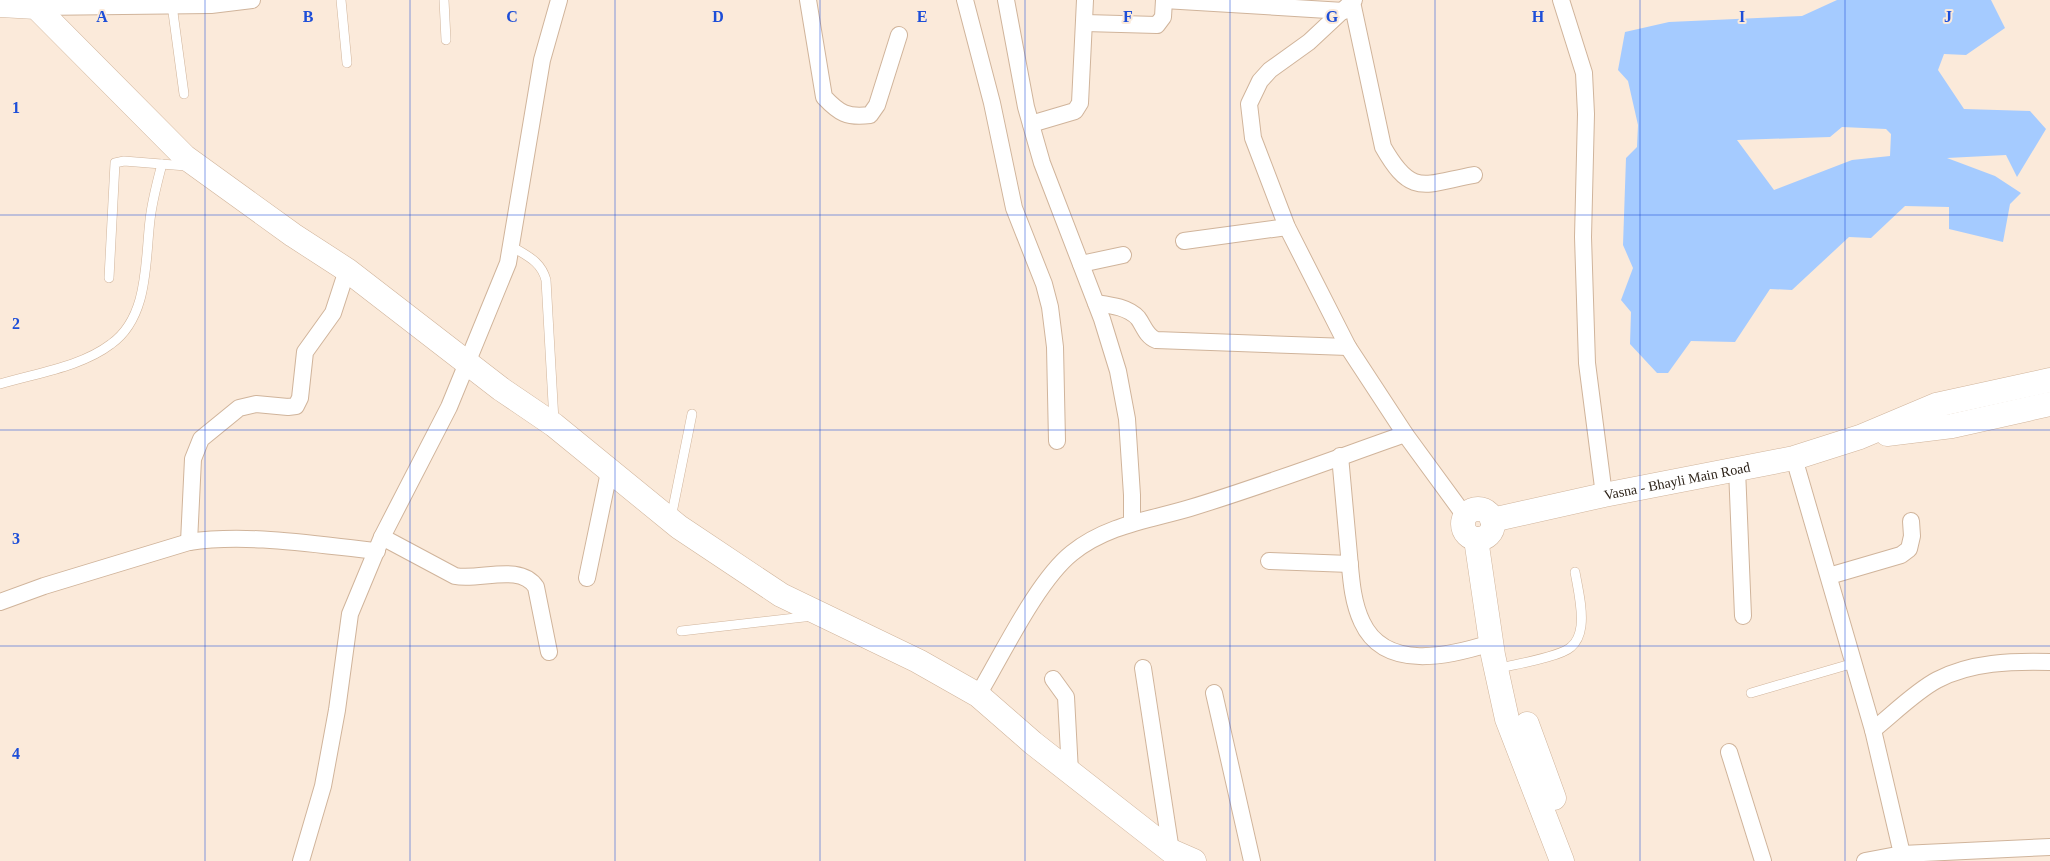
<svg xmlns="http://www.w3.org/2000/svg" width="2050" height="861" viewBox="0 0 2050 861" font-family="Georgia,serif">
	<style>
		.water { fill: #a5cbff; fill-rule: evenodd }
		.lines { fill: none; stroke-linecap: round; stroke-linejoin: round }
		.lane-casing { stroke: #d0b49b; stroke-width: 10 }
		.street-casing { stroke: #d0b49b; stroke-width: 18 }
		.secondary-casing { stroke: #d0b49b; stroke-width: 25 }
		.lane { stroke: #fff; stroke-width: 9 }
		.street { stroke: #fff; stroke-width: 16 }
		.secondary { stroke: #fff; stroke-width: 24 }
		.grid { fill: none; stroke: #1d4ed8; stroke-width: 1; stroke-opacity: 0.55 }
		.labels { text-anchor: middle; stroke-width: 4; stroke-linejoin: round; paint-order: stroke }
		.street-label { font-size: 14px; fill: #2d2319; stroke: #fbeada }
		.grid-label { font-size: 16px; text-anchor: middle; font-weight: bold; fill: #1d4ed8; stroke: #fbeada; stroke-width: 4; stroke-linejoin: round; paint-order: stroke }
	</style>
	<rect width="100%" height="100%" fill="#fbeada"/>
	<path class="water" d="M1837 0H1991L2005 28 1966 55 1944 54 1938 70 1964 109 2030 111 2046 129 2017 177 2006 155 1947 158 1995 176 2021 193 2010 204 2003 242 1949 229V207L1905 206 1871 238 1849 237 1792 290 1770 289 1735 342 1691 341 1668 373H1657L1630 344 1631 312 1621 300 1633 268 1623 245 1626 158 1637 147 1638 125 1628 81 1618 70 1625 32 1669 22 1802 16ZM1842 127 1886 129 1891 134 1890 156 1852 160 1774 190 1737 140 1830 137Z"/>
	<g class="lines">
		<g class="lane-casing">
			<g id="lane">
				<path d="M341 0 347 63"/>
				<path d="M444 0 446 40"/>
				<path d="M172 5 184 94"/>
				<path d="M511 246C527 256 541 261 546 280L554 421"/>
				<path d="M109 278 115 163 124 161 186 166"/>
				<path d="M0 384C36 373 81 367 111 344 149 317 145 261 150 220 152 201 157 183 162 164"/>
				<path d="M671 518 692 414"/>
				<path d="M681 631 813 616"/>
				<path d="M1500 668C1516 664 1560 657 1571 647 1577 642 1580 634 1581 626 1583 609 1578 589 1575 572"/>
				<path d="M1751 693 1854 663"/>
			</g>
		</g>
		<g class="street-casing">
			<g id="street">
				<path d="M808 0 824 97C839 113 847 118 870 115L877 105 899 35"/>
				<path d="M965 0 992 103 1014 208 1044 284 1050 307 1055 347 1057 441"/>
				<path d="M1006 0 1026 107 1042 163 1102 319 1118 371 1127 419 1132 495V522"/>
				<path d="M1164 0 1344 11"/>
				<path d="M1354 0 1309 42 1270 70 1260 81 1249 104 1253 138 1287 227 1348 347 1405 434 1465 516"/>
				<path d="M1561 0 1584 73 1586 114 1583 237 1587 363 1604 495"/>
				<path d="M1352 2 1383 147C1412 198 1424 184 1474 175"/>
				<path d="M36 7 211 5 252 0"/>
				<path d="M1085 23 1157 25 1163 17 1164 0"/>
				<path d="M1031 124 1075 111 1080 103 1085 0"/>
				<path d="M1184 241 1287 227"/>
				<path d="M1081 264 1123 255"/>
				<path d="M1096 303C1110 305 1128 307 1138 318 1144 326 1146 336 1156 340L1348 347"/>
				<path d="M1340 456C1343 489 1346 522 1349 555 1351 577 1352 601 1362 622 1385 672 1450 656 1491 643"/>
				<path d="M1794 458 1873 730 1902 854 1865 861"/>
				<path d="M1737 469 1743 616"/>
				<path d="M382 537 455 576C480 581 520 563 536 587L549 652"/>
				<path d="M189 542 193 459 201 439 239 408 256 404 288 407 296 406 300 398 305 352 333 313 347 270"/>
				<path d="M1269 561 1350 564"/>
				<path d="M1829 576 1901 555 1909 549 1912 536 1911 521"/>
				<path d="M587 578 609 472"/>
				<path d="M0 602 44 586 189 542C248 533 317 545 377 551"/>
				<path d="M1143 668 1171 851"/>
				<path d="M1053 679 1066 697 1070 772"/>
				<path d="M1214 693 1252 861"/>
				<path d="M978 695C1002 655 1037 581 1072 553 1107 525 1149 520 1190 508 1263 486 1334 459 1405 434"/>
				<path d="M1873 730C1893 714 1916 691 1937 680 1971 662 2012 661 2050 662"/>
				<path d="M1729 752 1763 861"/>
				<path d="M301 861 323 786 337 710 350 614 382 537 449 407 508 263 542 60 559 0"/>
				<path d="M1904 861 1902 854 2050 847"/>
			</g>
		</g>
		<g class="secondary-casing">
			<g id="secondary">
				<path d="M0 5 36 7 185 157 293 235 347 270 501 389 554 425 679 527 781 595 918 661 978 695 1033 743 1171 851 1194 861"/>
				<path d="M1887 434 1952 426 2050 404"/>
				<circle cx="1478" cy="524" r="15"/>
				<path id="s1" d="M1492 520 1604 495 1794 458 1860 437 1936 405 2050 380"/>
				<path d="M1476 539 1493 655 1507 719 1562 861"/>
				<path d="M1527 724 1554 798"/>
			</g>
		</g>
		<use href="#lane" class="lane"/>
		<use href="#street" class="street"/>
		<use href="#secondary" class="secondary"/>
	</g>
	<path class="grid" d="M205 0V861M410 0V861M615 0V861M820 0V861M1025 0V861M1230 0V861M1435 0V861M1640 0V861M1845 0V861M0 215H2050M0 430H2050M0 646H2050"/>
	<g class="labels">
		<g class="street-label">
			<text dy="5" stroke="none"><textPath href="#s1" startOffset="189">Vasna - Bhayli Main Road</textPath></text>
		</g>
	</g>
	<g class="grid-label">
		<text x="102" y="22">A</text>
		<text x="308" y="22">B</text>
		<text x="512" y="22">C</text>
		<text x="718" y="22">D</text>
		<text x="922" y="22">E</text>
		<text x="1128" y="22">F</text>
		<text x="1332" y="22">G</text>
		<text x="1538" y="22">H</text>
		<text x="1742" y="22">I</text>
		<text x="1948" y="22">J</text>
		<text x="16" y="113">1</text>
		<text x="16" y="329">2</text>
		<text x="16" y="544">3</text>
		<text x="16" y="759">4</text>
	</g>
</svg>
